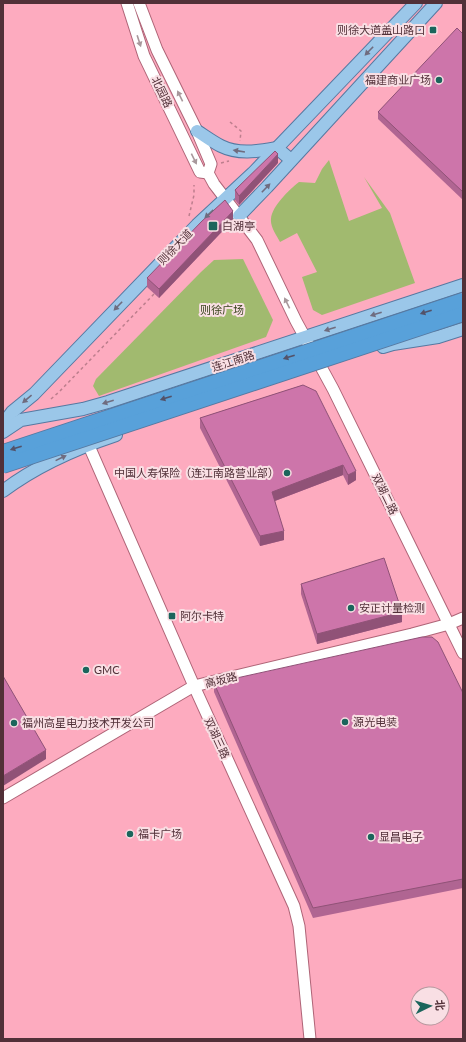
<svg xmlns="http://www.w3.org/2000/svg" width="466" height="1042" viewBox="0 0 466 1042" font-family="Lato,'Noto Sans SC',sans-serif">
	<style>
		.green { fill: #a1ba6f }
		.lines { fill: none; stroke-linecap: round; stroke-linejoin: round }
		.secondary-casing { stroke: #af6477; stroke-width: 13 }
		.primary-casing { stroke: #5679a1; stroke-width: 14 }
		.path { stroke: #bd7e8d; stroke-width: 1.5; stroke-dasharray: 3 3; stroke-linecap: butt }
		.secondary { stroke: #fff; stroke-width: 11 }
		.primary { stroke: #9bc7e9; stroke-width: 12 }
		.highway-bridge-casing { stroke: #5679a1; stroke-width: 16; stroke-linecap: butt }
		.highway-bridge { stroke: #58a1da; stroke-width: 14 }
		.wall { fill: #b06592 }
		.shaded-wall { fill: #905277 }
		.building { fill: #cd75aa; stroke: #905277 }
		.oneway { fill: #a8989c }
		.oneway2 { fill: #6f6c7f }
		.oneway3 { fill: #535269 }
		.poi-dot { fill: #1b655c; stroke: #f9dfe4; stroke-width: 1.5 }
		.labels { text-anchor: middle; stroke-width: 4; stroke-linejoin: round; paint-order: stroke }
		.poi-label { font-size: 11px; fill: #513038; stroke: #f9dfe4; text-anchor: start }
		.street-label { font-size: 11px; fill: #513038; stroke: #f9dfe4 }
		.park-label { font-size: 11px; fill: #36421a; stroke: #f9dfe4 }
	</style>
	<rect width="100%" height="100%" fill="#fdabbf"/>
	<g class="green">
		<path d="M329 160 349 221 382 208 364 177 390 213 415 283 322 315 313 310 302 277 317 272 297 233 280 242C277 236 270 227 271 219 272 206 289 190 299 182L315 183 322 169Z"/>
		<path d="M243 259 273 320 266 337 99 396 93 386 96 379 201 272 214 260Z"/>
	</g>
	<g class="lines">
		<g class="secondary-casing">
			<g id="secondary">
				<path d="M127 3 144 56 200 172 208 173"/>
				<path d="M139 3 157 50 197 131 211 164 208 173 214 184 257 240 296 321 333 389 463 653"/>
				<path d="M89 446 194 686 294 906 299 926 310 1039"/>
				<path d="M3 798 194 686 412 634 449 624 463 618"/>
			</g>
		</g>
		<g class="primary-casing">
			<g id="primary">
				<path d="M197 131C205 136 213 142 221 146 239 155 259 151 277 148L291 160"/>
				<path d="M239 216 267 187 436 3"/>
				<path d="M383 347 393 344 438 337 463 329"/>
				<path d="M3 424 12 412 34 394 197 225 253 173 416 3"/>
				<path d="M3 432 21 420 83 409 108 402 463 285"/>
				<path d="M3 491C36 466 77 448 116 435"/>
			</g>
		</g>
		<g class="path">
			<path d="M230 122 241 131 240 141"/>
			<path d="M221 163 229 161"/>
			<path d="M189 216 194 195V185"/>
			<path d="M51 399 59 392 155 293"/>
		</g>
		<use href="#secondary" class="secondary"/>
		<use href="#primary" class="primary"/>
		<g class="highway-bridge-casing">
			<g id="highway-bridge">
				<path d="M3 452 463 300"/>
				<path d="M3 466 463 314"/>
			</g>
		</g>
		<use href="#highway-bridge" class="highway-bridge"/>
	</g>
	<g class="wall">
		<path d="M463 34V200L378 119V112Z"/>
		<path d="M278 163 239 205 235 200V190Z"/>
		<path d="M233 220 159 298 147 287V278Z"/>
		<path d="M303 385 356 480 348 485 343 475 275 501 284 540 260 546 200 428V418Z"/>
		<path d="M301 584 402 622 317 644 301 594Z"/>
		<path d="M214 683 463 693V888L313 918 214 692Z"/>
	</g>
	<g class="shaded-wall">
		<path d="M278 154V163L239 205V196Z"/>
		<path d="M233 211V220L159 298V289Z"/>
		<path d="M343 465V475L272 502V492Z"/>
		<path d="M356 471V480L348 485V475Z"/>
		<path d="M284 531V540L260 546V536Z"/>
		<path d="M402 612V622L317 644V634Z"/>
		<path d="M46 750V759L3 786V776Z"/>
	</g>
	<g class="building">
		<path d="M457 28 463 34V192L378 112Z"/>
		<path d="M275 151 278 154 239 196 235 190Z"/>
		<path d="M225 200 233 211 159 289 147 278 202 221Z"/>
		<path d="M303 385 316 391 356 471 348 475 343 465 272 492 284 531 260 536 200 418Z"/>
		<path d="M384 558 402 612 317 634 301 584Z"/>
		<path d="M422 637H432L438 642 463 693V879L313 908 214 683Z"/>
		<path d="M3 676 46 750 3 776Z"/>
	</g>
	<defs><path id="oneway-solid" d="M-6-.8H1V-3.2L6.5 0L1 3.2V.8H-6Z"/></defs>
	<g class="oneway">
		<use href="#oneway-solid" transform="translate(139 41) rotate(72)"/>
		<use href="#oneway-solid" transform="translate(180 96) rotate(-116)"/>
		<use href="#oneway-solid" transform="translate(194 159) rotate(64)"/>
		<use href="#oneway-solid" transform="translate(287 303) rotate(-116)"/>
	</g>
	<g class="oneway2">
		<use href="#oneway-solid" transform="translate(369 51) rotate(134)"/>
		<use href="#oneway-solid" transform="translate(239 151) rotate(-171)"/>
		<use href="#oneway-solid" transform="translate(266 188) rotate(-46)"/>
		<use href="#oneway-solid" transform="translate(209 214) rotate(137)"/>
		<use href="#oneway-solid" transform="translate(118 306) rotate(134)"/>
		<use href="#oneway-solid" transform="translate(376 314) rotate(162)"/>
		<use href="#oneway-solid" transform="translate(330 329) rotate(162)"/>
		<use href="#oneway-solid" transform="translate(27 399) rotate(140)"/>
		<use href="#oneway-solid" transform="translate(108 402) rotate(163)"/>
		<use href="#oneway-solid" transform="translate(61 458) rotate(-26)"/>
	</g>
	<g class="oneway3">
		<use href="#oneway-solid" transform="translate(426 312) rotate(162)"/>
		<use href="#oneway-solid" transform="translate(289 357) rotate(162)"/>
		<use href="#oneway-solid" transform="translate(166 398) rotate(162)"/>
		<use href="#oneway-solid" transform="translate(16 448) rotate(162)"/>
	</g>
	<g class="poi-dot">
		<rect x="429" y="26" width="8" height="8" rx="2"/>
		<circle cx="439" cy="80" r="4"/>
		<rect x="208" y="221" width="10" height="10" rx="2"/>
		<circle cx="287" cy="473" r="4"/>
		<circle cx="351" cy="608" r="4"/>
		<rect x="168" y="612" width="8" height="8" rx="2"/>
		<circle cx="86" cy="670" r="4"/>
		<circle cx="345" cy="722" r="4"/>
		<circle cx="14" cy="723" r="4"/>
		<circle cx="130" cy="834" r="4"/>
		<circle cx="371" cy="837" r="4"/>
	</g>
	<g class="labels">
		<g class="poi-label">
			<text x="425" y="34" text-anchor="end">则徐大道盖山路口</text>
			<text x="431" y="84" text-anchor="end">福建商业广场</text>
			<text x="222" y="230">白湖亭</text>
			<text x="279" y="477" text-anchor="end">中国人寿保险（连江南路营业部）</text>
			<text x="359" y="612">安正计量检测</text>
			<text x="180" y="620">阿尔卡特</text>
			<text x="94" y="674">GMC</text>
			<text x="353" y="726">源光电装</text>
			<text x="22" y="727">福州高星电力技术开发公司</text>
			<text x="138" y="838">福卡广场</text>
			<text x="379" y="841">显昌电子</text>
		</g>
		<g class="street-label">
			<text transform="translate(162 92) rotate(64)" y="4">北园路</text>
			<text transform="translate(175 247) rotate(-46)" y="4">则徐大道</text>
			<text transform="translate(233 361) rotate(-18)" y="4">连江南路</text>
			<text transform="translate(385 494) rotate(64)" y="4">双湖二路</text>
			<text transform="translate(221 680) rotate(-14)" y="4">高坂路</text>
			<text transform="translate(217 738) rotate(65)" y="4">双湖三路</text>
		</g>
		<g class="park-label">
			<text x="222" y="314">则徐广场</text>
		</g>
	</g>
	<rect width="466" height="1042" fill="none" stroke="#513038" stroke-width="8"/>
	<g transform="translate(430 1006) rotate(85)"><circle r="19" fill="#f9dfe4" stroke="#b6999f"/>
	<path d="M0-3L7 15L0 10L-7 15Z" fill="#1b655c"/>
	<text y="-6" font-size="11" font-weight="bold" text-anchor="middle" fill="#513038">北</text>
	</g>
</svg>
